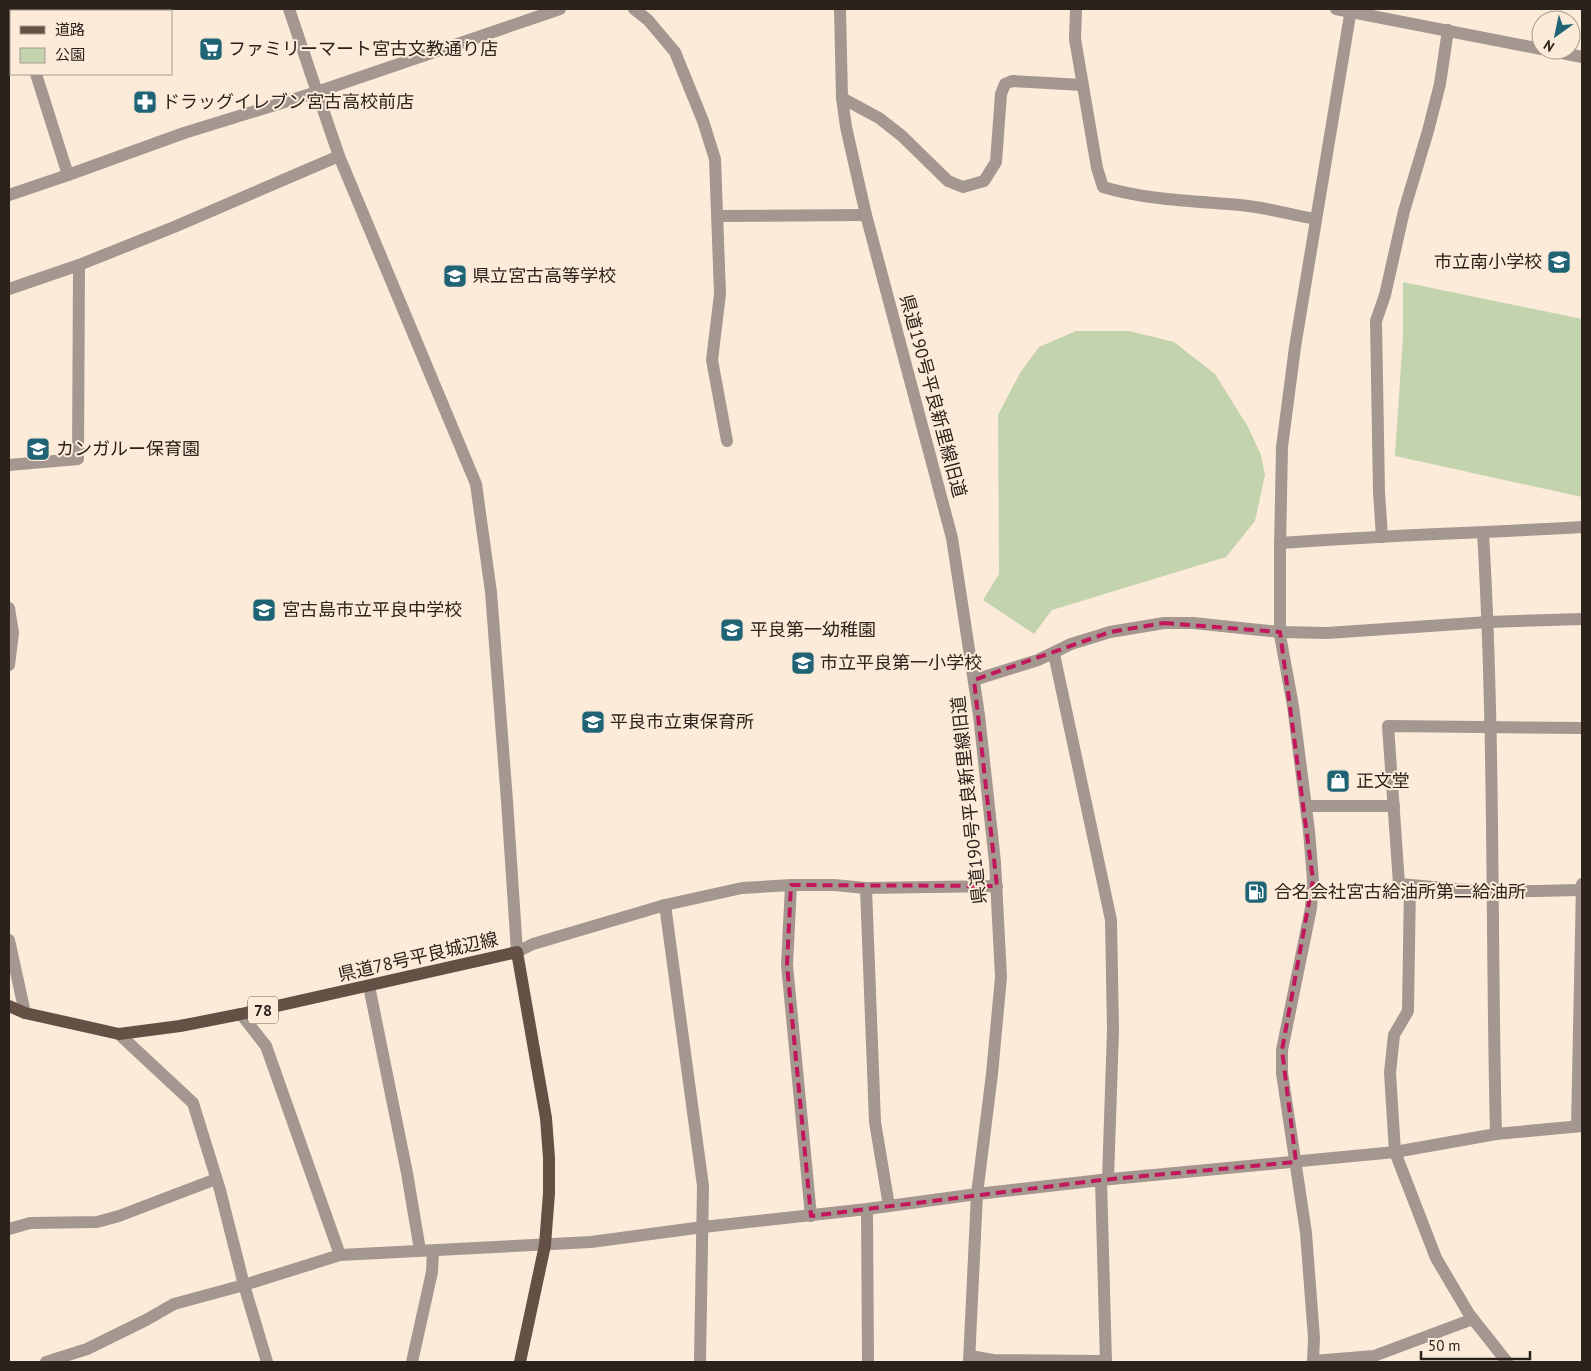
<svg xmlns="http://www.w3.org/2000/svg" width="1591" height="1371" viewBox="0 0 1591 1371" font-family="'PT Sans','Noto Sans JP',sans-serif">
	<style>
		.green { fill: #c2d3ad }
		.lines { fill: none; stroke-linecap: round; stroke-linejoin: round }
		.minor { stroke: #a39790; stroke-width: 12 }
		.major { stroke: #645045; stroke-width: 12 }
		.marked { fill: none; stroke: #c2185b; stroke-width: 4; stroke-dasharray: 10 6; stroke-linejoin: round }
		.labels { text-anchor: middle; stroke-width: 4; stroke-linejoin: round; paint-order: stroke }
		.shield { fill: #fdebda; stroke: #6a5f54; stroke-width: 1 }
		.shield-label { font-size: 16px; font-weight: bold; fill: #2b231b }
		.poi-label { font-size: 18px; fill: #2b231b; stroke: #fdebda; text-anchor: start }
		.street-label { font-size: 18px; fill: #2b231b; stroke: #fdebda }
	</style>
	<rect width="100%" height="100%" fill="#fdebda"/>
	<g class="green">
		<path d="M1403 282 1582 319V497L1395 456 1403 336Z"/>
		<path d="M1076 331H1129L1174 342 1215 374 1248 427 1261 455 1265 475 1255 521 1226 557 1052 610 1034 634 983 600 999 574 998 415 1020 373 1039 347Z"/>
	</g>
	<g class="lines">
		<g class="minor">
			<path d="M23 9V11"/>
			<path d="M289 9 317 92 560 9"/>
			<path d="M634 9 648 20 675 52 703 121 715 159 720 294 712 360 727 441"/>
			<path d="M840 9 842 98 846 127 866 215 952 538 979 715 995 862 1001 977 992 1074 977 1194 969 1362"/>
			<path d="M1076 9 1075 39 1097 168 1103 187C1146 200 1194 201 1240 205 1265 207 1291 215 1316 219"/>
			<path d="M1336 9 1541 49"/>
			<path d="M1547 50 1582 57"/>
			<path d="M36 74 68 175"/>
			<path d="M842 98 879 118 902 136 948 181 963 187 984 181 996 162 1001 94 1005 84 1012 81 1082 85"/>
			<path d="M9 195 68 175 184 133 317 92 339 156 476 484 491 592 507 801 517 952 533 944 665 905 742 888 791 885H834L866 888 997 886"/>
			<path d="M718 216 866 215"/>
			<path d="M9 289 79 265 174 227 339 156"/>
			<path d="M9 465 78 459 79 265"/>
			<path d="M1483 533C1495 733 1491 934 1496 1134"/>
			<path d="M1382 537 1379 492 1376 321 1385 295 1404 211 1428 131 1440 84 1448 30"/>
			<path d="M1280 543C1380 535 1481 533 1582 527"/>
			<path d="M9 608 13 633 9 665"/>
			<path d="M1054 654 1111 920 1113 1030 1108 1179"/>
			<path d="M974 680 1038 660 1071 644 1110 632 1164 623H1193L1280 632 1327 633 1488 622 1582 619"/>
			<path d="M1306 806H1394"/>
			<path d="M791 885 787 965 811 1216"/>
			<path d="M1410 885 1408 1011 1394 1035 1390 1073 1395 1152 1436 1258 1469 1314 1507 1362"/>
			<path d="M866 888 875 1122 889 1206"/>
			<path d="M1581 890 1492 892 1399 884 1388 726 1582 728"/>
			<path d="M665 905 703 1186 700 1362"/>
			<path d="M9 940 25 1013"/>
			<path d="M369 986 407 1173 420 1250"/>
			<path d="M241 1014 266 1046 340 1255"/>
			<path d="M119 1034 193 1103 220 1190 244 1285 267 1362"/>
			<path d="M1577 1126 1582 884"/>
			<path d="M1101 1180 1106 1362"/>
			<path d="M867 1209 868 1362"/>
			<path d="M9 1229 30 1223 97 1222 119 1216 216 1179"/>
			<path d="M970 1356 993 1360 1106 1361"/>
			<path d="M1313 1361 1374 1356 1473 1319"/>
			<path d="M46 1362 87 1349 146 1320 174 1304 244 1285 340 1255 591 1242 703 1227 867 1209 977 1194 1101 1180 1395 1152 1496 1134 1582 1126"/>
			<path d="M412 1362 432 1272 433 1251"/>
			<path d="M1313 1362 1314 1338 1306 1233 1282 1073V1050L1311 908 1313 880 1309 831 1293 706 1280 635V549L1282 447 1295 347 1351 9"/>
		</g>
		<path class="major" d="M9 1006 25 1013 119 1034 180 1026 241 1014 517 952 546 1118 549 1158V1193L545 1245 520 1362"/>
	</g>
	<path class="marked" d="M1164 623 1280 632 1313 880 1282 1050 1296 1162 1101 1180 811 1216 787 965 791 885 997 886 974 680 1110 632Z"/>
	<defs>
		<g id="supermarket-square" transform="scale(1.25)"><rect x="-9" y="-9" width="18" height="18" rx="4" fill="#1f6375" stroke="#fdebda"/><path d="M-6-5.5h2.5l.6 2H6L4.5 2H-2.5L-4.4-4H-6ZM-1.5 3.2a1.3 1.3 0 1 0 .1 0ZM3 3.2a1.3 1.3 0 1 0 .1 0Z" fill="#fff"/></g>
		<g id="pharmacy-square" transform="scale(1.25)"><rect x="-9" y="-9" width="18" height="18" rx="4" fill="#1f6375" stroke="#fdebda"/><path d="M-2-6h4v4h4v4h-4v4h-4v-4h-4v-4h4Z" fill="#fff"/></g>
		<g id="school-square" transform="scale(1.25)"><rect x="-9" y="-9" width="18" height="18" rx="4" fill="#1f6375" stroke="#fdebda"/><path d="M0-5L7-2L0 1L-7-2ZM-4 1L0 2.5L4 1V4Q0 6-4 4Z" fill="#fff"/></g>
		<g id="shop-square" transform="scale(1.25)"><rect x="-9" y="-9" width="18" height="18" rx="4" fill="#1f6375" stroke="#fdebda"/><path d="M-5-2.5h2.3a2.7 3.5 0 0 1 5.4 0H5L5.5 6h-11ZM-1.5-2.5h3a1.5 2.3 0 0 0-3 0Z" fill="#fff"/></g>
		<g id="fuel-square" transform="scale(1.25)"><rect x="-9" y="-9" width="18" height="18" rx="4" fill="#1f6375" stroke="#fdebda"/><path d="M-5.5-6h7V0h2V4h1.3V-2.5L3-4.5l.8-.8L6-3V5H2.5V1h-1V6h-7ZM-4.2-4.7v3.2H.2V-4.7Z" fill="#fff"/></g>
	</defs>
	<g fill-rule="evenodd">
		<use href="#supermarket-square" x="211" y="49"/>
		<use href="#pharmacy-square" x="145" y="102"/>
		<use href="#school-square" x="1559" y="262"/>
		<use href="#school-square" x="455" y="276"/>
		<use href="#school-square" x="38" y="449"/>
		<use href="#school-square" x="264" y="610"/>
		<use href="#school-square" x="732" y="630"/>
		<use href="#school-square" x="803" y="663"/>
		<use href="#school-square" x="593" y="722"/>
		<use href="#shop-square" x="1338" y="781"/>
		<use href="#fuel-square" x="1256" y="892"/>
	</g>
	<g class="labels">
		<rect class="shield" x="248" y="996.5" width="30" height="27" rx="4"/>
		<g class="shield-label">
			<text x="263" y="1016">78</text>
		</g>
		<g class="poi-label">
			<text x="228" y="55">ファミリーマート宮古文教通り店</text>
			<text x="162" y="108">ドラッグイレブン宮古高校前店</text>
			<text x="1542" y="268" text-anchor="end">市立南小学校</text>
			<text x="472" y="282">県立宮古高等学校</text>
			<text x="56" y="455">カンガルー保育園</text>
			<text x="282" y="616">宮古島市立平良中学校</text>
			<text x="750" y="636">平良第一幼稚園</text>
			<text x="820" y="669">市立平良第一小学校</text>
			<text x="610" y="728">平良市立東保育所</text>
			<text x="1356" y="787">正文堂</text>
			<text x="1274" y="898">合名会社宮古給油所第二給油所</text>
		</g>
		<g class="street-label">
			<text transform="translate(933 396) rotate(75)" y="6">県道190号平良新里線旧道</text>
			<text transform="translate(969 800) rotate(-96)" y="6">県道190号平良新里線旧道</text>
			<text transform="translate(418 957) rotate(-13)" y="6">県道78号平良城辺線</text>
		</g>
	</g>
	<rect width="1591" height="1371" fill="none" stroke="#2b231b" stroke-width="20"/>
	<rect x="10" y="10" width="162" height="65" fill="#fdebda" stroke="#a99b8e"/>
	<rect x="20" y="26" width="25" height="8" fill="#645045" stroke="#a99b8e"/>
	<text x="55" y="35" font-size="15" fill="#2b231b">道路</text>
	<rect x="20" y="48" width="25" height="15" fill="#c2d3ad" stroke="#a99b8e"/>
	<text x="55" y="60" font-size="15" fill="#2b231b">公園</text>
	<g transform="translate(1556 35) rotate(213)"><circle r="24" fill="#fdebda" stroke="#a99b8e"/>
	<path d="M0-4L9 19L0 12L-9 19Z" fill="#1f6375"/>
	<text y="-8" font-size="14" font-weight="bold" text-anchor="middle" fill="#2b231b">N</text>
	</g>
	<path d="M1421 1351v8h109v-8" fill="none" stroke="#2b231b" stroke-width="2.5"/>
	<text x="1428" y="1351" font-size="15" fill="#2b231b" stroke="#fdebda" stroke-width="4" paint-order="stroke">50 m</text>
</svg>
